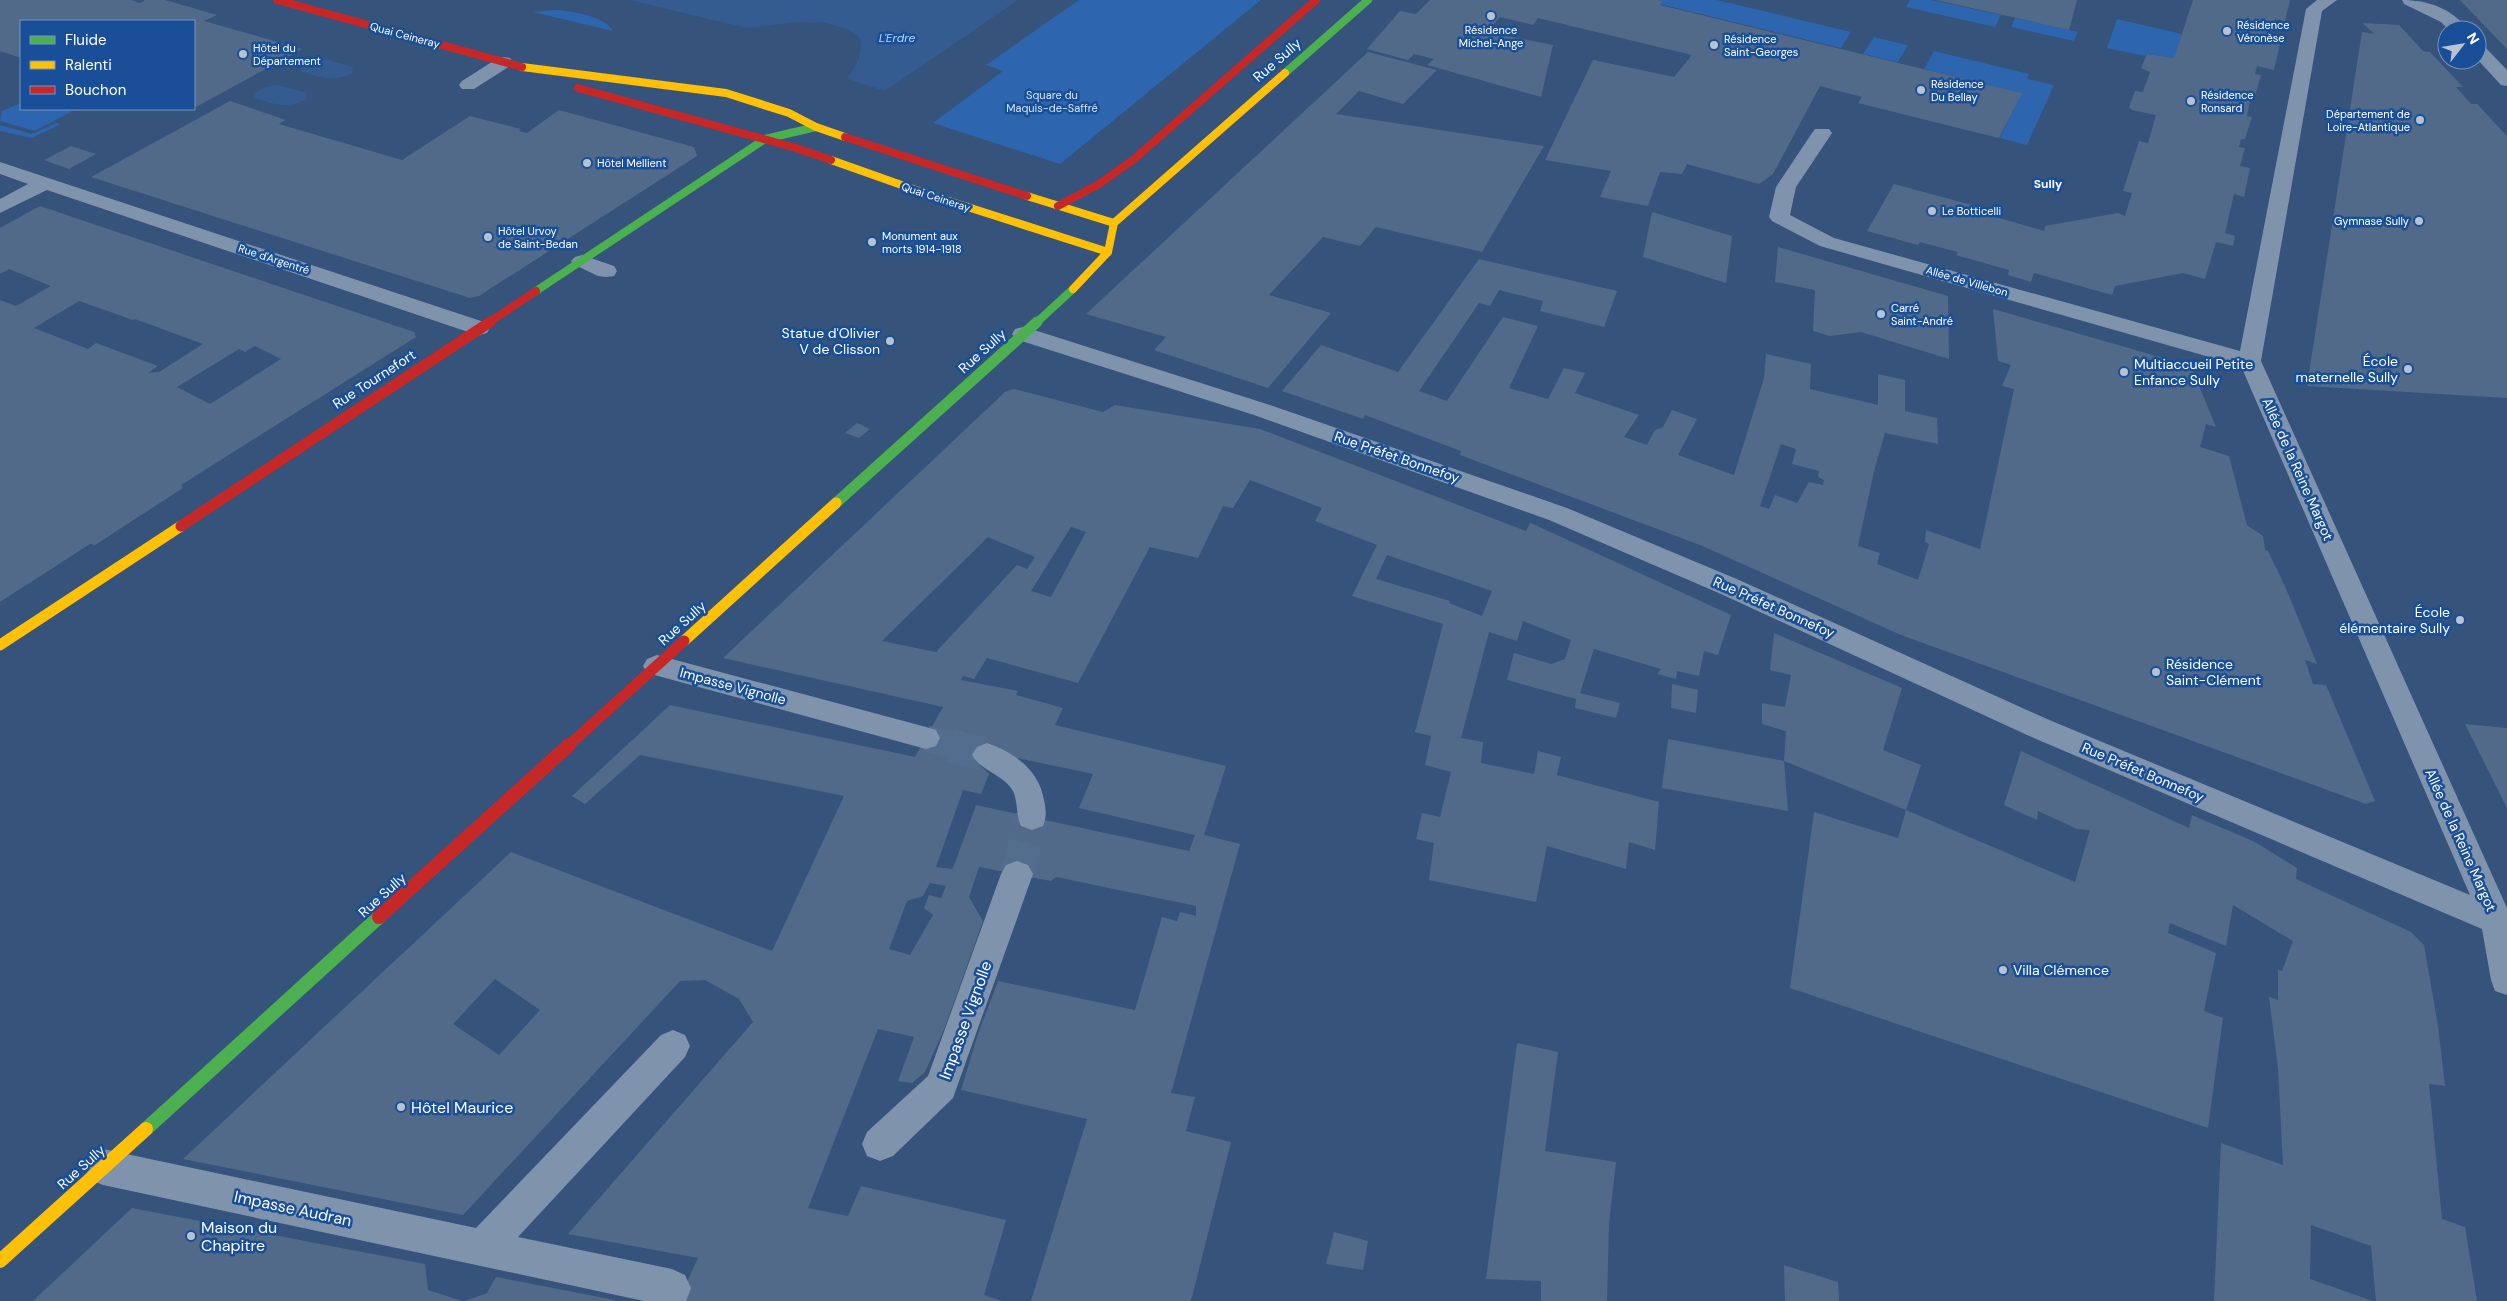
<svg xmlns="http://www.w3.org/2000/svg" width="2507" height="1301" viewBox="0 0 2507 1301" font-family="'DM Sans',sans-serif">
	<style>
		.green { fill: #2d66ae }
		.water { fill: #355c90 }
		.building { fill: #526a8a; fill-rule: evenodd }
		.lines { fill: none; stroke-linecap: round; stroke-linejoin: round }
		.street-tunnel-far1 { stroke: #536d8f; stroke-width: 26; stroke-dasharray: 26 12; stroke-linecap: butt }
		.street-tunnel { stroke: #536d8f; stroke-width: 33; stroke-dasharray: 33 17; stroke-linecap: butt }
		.lane { fill: #7f93ad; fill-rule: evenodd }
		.street { fill: #7f93ad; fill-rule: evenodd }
		.fast-far2 { stroke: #4caf50; stroke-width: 8 }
		.fast-far1 { stroke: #4caf50; stroke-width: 11 }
		.fast { stroke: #4caf50; stroke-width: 14 }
		.slow-far2 { stroke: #ffc107; stroke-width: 8 }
		.slow-far1 { stroke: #ffc107; stroke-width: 11 }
		.slow { stroke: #ffc107; stroke-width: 14 }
		.jam-far2 { stroke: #c62828; stroke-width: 8 }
		.jam-far1 { stroke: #c62828; stroke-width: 11 }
		.jam { stroke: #c62828; stroke-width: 14 }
		.poi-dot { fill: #b8c3d1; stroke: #184f98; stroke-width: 2 }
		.labels { text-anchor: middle; stroke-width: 5; stroke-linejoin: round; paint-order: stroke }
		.far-poi-label { font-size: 11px; fill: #fff; stroke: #184f98; text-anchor: start }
		.far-street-label { font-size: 11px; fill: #fff; stroke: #184f98 }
		.far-park-label { font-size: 11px; fill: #d3e5fc; stroke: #184f98 }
		.far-water-label { font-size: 12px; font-style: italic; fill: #b8d5f8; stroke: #184f98 }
		.far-neighbourhood-label { font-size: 12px; font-weight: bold; fill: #fff; stroke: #184f98 }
		.street-label { font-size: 14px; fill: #fff; stroke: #184f98 }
		.poi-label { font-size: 14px; fill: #fff; stroke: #184f98; text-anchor: end }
		.near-street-label { font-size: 16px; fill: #fff; stroke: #184f98 }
		.near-poi-label { font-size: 16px; fill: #fff; stroke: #184f98; text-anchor: start }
	</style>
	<rect width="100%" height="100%" fill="#35537b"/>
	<g class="green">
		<path d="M1079 0H1261L1060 164 933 123 1003 71 986 65Z"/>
		<path d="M1657 0H1717L1851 32 1841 48 1660 4 1663 1Z"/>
		<path d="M1910 0H1931L2001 15 1995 27 1906 7Z"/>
		<path d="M553 10C569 10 605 16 613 31L533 12Z"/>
		<path d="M2015 18 2078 32 2074 41 2011 27Z"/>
		<path d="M2117 19 2182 34 2174 58 2147 54 2145 56 2107 48Z"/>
		<path d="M1874 37 1907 45H1908L1898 62 1863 54Z"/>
		<path d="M1934 51 2029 74 2027 79 2054 85 2027 145 2000 138 2021 93 1924 69Z"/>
		<path d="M21 103V109L74 110 35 131 0 121 2 111Z"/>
		<path d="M56 123 61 124 32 138 0 131V125L32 134Z"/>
	</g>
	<g class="water">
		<path d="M629 0H1018L885 91 847 79C856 65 864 54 859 37L849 30 827 23 796 22 747 28Z"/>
		<path d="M324 59 353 67 352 73C334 83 320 77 301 72L302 66 311 61Z"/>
		<path d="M278 85 307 93 306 99C288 110 274 104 254 98L256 92 265 87Z"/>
	</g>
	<g class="building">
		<path d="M0 0H131L140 3 145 0H165L217 15 204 21 302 49 196 107 194 106V21H21V58L0 51Z"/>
		<path d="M1430 0H1657L1663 1 1660 5 2022 93 1999 138 1858 103 1862 97 1820 86 1773 174 1759 184 1687 164 1682 174 1660 172 1648 206 1600 197 1611 171 1545 160 1593 60 1674 77 1692 55 1538 18 1533 25 1500 17 1487 32 1553 45 1541 97 1427 65 1434 59 1414 54 1408 60 1367 49 1400 11 1416 14Z"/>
		<path d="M1936 0H2077L2069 30Z"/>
		<path d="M2193 0H2290L2285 21 2275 19 2270 36 2281 39 2274 70 2257 66 2255 74 2261 75 2255 96 2251 95 2247 116 2252 117 2245 139H2241L2239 147 2245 148 2240 166 2250 168 2244 197 2234 194 2225 233 2235 236 2233 246 2216 242 2205 279 2183 273 2115 286 2112 295 2034 273 2031 282 2008 275 2009 270 1956 255 1958 252 1920 242 1918 245 1867 231 1894 184 1987 209 1985 214 2044 231 2045 226 2118 213 2125 216 2132 193 2123 191 2139 141 2148 143 2156 115 2132 110 2129 107 2135 91 2143 92 2150 72 2141 68 2147 54 2174 58Z"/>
		<path d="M2460 0H2507V49Z"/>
		<path d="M2363 23 2399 25 2423 51 2430 52 2463 87H2456L2471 104H2477L2507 136V398L2307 386 2362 32 2374 34Z"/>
		<path d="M1368 52 1437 70 1403 104 1359 91 1336 114 1544 146 1482 252 1376 227 1360 246 1323 237 1269 295 1331 313 1268 388 1154 350 1166 337 1086 314Z"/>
		<path d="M230 101 286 120 279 124 402 160 470 116 521 129 519 131 527 133 559 110 694 147 697 156 479 296 470 298 91 177Z"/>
		<path d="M71 146 96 154 69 169 44 160Z"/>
		<path d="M40 206 414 332 416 337 181 485 183 488 95 545 90 544 0 602V300L16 306 51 286 9 269 0 274V228ZM79 301 133 320 135 319 203 344 159 372 148 373 158 366 96 343 88 349 34 328ZM255 346 281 359 210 404 177 387 239 349 245 352Z"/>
		<path d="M1652 212 1732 236 1726 283 1643 257Z"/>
		<path d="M1778 247 1948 296 1949 359 1861 332 1830 336 1813 331 1815 290 1775 282Z"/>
		<path d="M1479 259 1617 291 1604 327 1540 311 1543 301 1499 290 1490 306 1479 303 1419 391 1447 401 1503 317 1538 326 1509 388 1548 399 1564 368 1585 373 1575 393 1639 415 1624 437 1647 445 1655 430 1663 427 1672 410 1697 419 1678 455 1734 475 1764 378 1766 354 1811 364 1810 389 1878 405V374L1905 380V411L1937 418 1938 444 1885 433 1874 471 1858 546 1880 553 1877 564 1918 580 1929 544 1925 542 1926 530 1980 549 2014 389 2002 386 2011 365 1998 361 1993 309 2191 366 2216 427 2206 424 2200 447 2229 456 2247 525 2263 536 2265 550 2268 551 2284 584 2317 664 2305 660 2313 684 2326 685 2375 801 2366 804 1901 635 1700 545 1460 455 1461 451 1365 415 1363 419 1282 391 1321 345 1398 372ZM1781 444 1796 449 1792 464 1819 471 1818 477 1824 480 1823 485 1809 482 1797 503 1775 495 1769 509 1760 506Z"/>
		<path d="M1014 389 1103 412 1115 405 1260 429 1526 531 1530 523 1535 525 1731 615 1718 655 1704 651 1699 676 1677 671 1676 679 1657 674 1661 669 1594 649 1580 693 1620 703 1616 718 1575 708 1576 699 1507 680 1514 653 1551 664 1565 659 1571 640 1523 621 1517 641 1489 632 1461 738 1483 742 1481 763 1534 774 1538 751 1561 757 1557 775 1659 802 1655 850 1629 842 1626 869 1547 846 1536 902 1429 880 1434 843 1416 839 1422 813 1440 817 1451 772 1425 765 1431 736 1415 732 1443 624 1352 596 1377 545 1315 521 1322 508 1250 480 1233 508 1223 506 1198 558 1150 547 1078 683 987 658 974 679 963 676 961 680 1018 691 1016 695 1063 708 1055 725 1226 766 1204 835 1240 844 1171 1093 1195 1097 1186 1131 1231 1142 1191 1301H1031L1087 1119 961 1090 978 1034 998 981 1135 1010 1162 917 1177 921 1180 912 1196 916V906L1056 877 1051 881 979 867 969 897 983 921 945 1027 925 1072 912 1083 898 1081 914 1037 878 1029 808 1208 848 1216 861 1186 1006 1220 984 1295 1002 1301H678L698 1258 568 1234 753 1022 739 999 705 980 680 981 463 1215 183 1159 511 852 772 951 844 796 640 755 585 804 572 796 670 705 915 757 943 707 723 658 1005 392ZM1071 527 1086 532 1051 597 1031 591ZM988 537 1035 557 1027 569 1017 565 936 652 882 641ZM1387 555 1492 591 1482 616 1449 603 1450 601 1376 579ZM991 744 1008 756 1093 774 1079 808 1195 835 1189 851 976 805 955 863 952 869 936 867 963 790 981 794 989 774 981 766ZM930 883 946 886 941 898 929 895 924 908 933 915 910 955 889 949 907 901 923 896ZM495 979 540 1010 499 1055 453 1024Z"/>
		<path d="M857 423 870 429 859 438 845 433Z"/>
		<path d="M1774 633 1902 688 1883 750 1921 765 1906 810 1784 761 1788 811 1662 788 1668 739 1784 761 1786 731 1762 724V703L1785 707 1791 675 1770 670Z"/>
		<path d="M1672 684 1698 690 1696 713 1671 708Z"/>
		<path d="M2465 724 2507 728V808Z"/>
		<path d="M2021 751 2189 828 2192 815 2255 842 2297 868 2296 879 2411 932 2424 945 2438 1026 2445 1086 2429 1084 2442 1219 2465 1227 2477 1301H2376L2371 1246 2311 1225 2310 1279 2373 1301H2214L2221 1143 2283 1165 2278 1068 2269 997 2278 1000V970L2282 971 2293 941 2233 905 2226 946 2170 923 2168 933 2216 953 2204 1011 2223 1018 2208 1128 1790 988 1814 812 1898 838 1906 810 2075 882 2090 830 2077 829 2038 811 2037 820 2004 805Z"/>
		<path d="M1517 1043 1558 1052 1545 1151 1616 1162 1609 1224 1607 1301H1541V1281L1486 1279Z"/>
		<path d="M132 1208 425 1264 428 1290 462 1301H33Z"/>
		<path d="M1334 1232 1368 1241 1363 1270 1326 1264Z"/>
		<path d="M1784 1265 1838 1282 1839 1301H1785Z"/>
		<path d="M496 1277 615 1300V1301H465L487 1293Z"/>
	</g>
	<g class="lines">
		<path class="street-tunnel-far1" d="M926 738 954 746"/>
		<g class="street-tunnel">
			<path d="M950 745 987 755"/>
			<path d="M1017 874 1032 817"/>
		</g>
		<g class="lane">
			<path d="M504 57 510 58 513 62 510 66 474 89H462L459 85 462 81 498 58Z"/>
			<path d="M582 255 614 266 617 271 614 276 606 277 598 276 575 265 571 261 575 257Z"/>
		</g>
		<g class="street">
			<path d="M2317 0H2337L2322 11 2261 361 2507 908V995L2495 991 2491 980 2482 929 2027 735 1721 594 1549 520 1254 415 1015 339 1012 334 1015 329 1023 327 1031 329 1270 405 1567 508 1739 580 2047 719 2470 895 2241 366 1820 246 1772 221 1769 217 1776 187 1812 133 1815 129H1829L1832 133 1796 187 1790 215 1834 238 2240 351 2306 9Z"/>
			<path d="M2402 0C2427 0 2452 8 2468 30H2449L2441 22 2404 4Z"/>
			<path d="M2477 44 2483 45 2507 70V86L2501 85 2477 59Z"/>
			<path d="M0 162 487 323 490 328 487 333 479 335 471 333 47 190 0 213V199L28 184 0 174Z"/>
			<path d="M657 655 926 727 936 730 940 738 936 746 926 749 647 673 643 666 647 659Z"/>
			<path d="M987 743C1014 752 1039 770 1044 800 1046 810 1047 816 1043 826L1032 830 1021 826C1016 815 1018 802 1013 791 1004 775 981 771 972 755L977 747Z"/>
			<path d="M1017 861 1028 865 1033 874 953 1098 893 1156 880 1161 867 1156 862 1144 867 1132 928 1076 1001 874 1006 865Z"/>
			<path d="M673 1030 685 1035 690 1046 685 1057 518 1237 672 1269 685 1275 691 1288 686 1301H644L103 1185 90 1180 85 1167 90 1154 103 1149 476 1228 661 1035Z"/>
		</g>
		<g class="fast-far2">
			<path d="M1285 73 1368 0"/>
			<path d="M536 291 765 139 816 127"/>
			<path d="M1036 323 1073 289"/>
		</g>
		<path class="fast-far1" d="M836 503 1037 322"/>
		<path class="fast" d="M146 1129 379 917"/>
		<g class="slow-far2">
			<path d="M522 67 726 93 789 113 816 127 845 137"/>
			<path d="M831 160 927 194 1108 252"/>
			<path d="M1027 196 1114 223"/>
			<path d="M1073 289 1108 252 1114 223 1285 73"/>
		</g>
		<g class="slow-far1">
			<path d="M684 641 836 503"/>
			<path d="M0 645 181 526"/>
		</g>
		<path class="slow" d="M0 1261 146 1129"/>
		<g class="jam-far2">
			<path d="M277 0 522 67"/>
			<path d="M578 88 796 148 831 160"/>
			<path d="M845 137 1027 196"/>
			<path d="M1058 206 1099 184 1133 160 1316 0"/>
			<path d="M488 323 536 291"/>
		</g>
		<g class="jam-far1">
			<path d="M181 526 490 322"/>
			<path d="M568 746 684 641"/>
		</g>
		<path class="jam" d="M379 917 569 745"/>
	</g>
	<g class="poi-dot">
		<circle cx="1491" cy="16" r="5"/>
		<circle cx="2227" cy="31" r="5"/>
		<circle cx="1714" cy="45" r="5"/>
		<circle cx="243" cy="54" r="5"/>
		<circle cx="1921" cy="90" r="5"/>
		<circle cx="2191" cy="101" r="5"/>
		<circle cx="2420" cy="120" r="5"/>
		<circle cx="587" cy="163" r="5"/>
		<circle cx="1932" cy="211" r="5"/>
		<circle cx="2419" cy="221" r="5"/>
		<circle cx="488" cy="237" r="5"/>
		<circle cx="872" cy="242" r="5"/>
		<circle cx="1881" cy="314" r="5"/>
		<circle cx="890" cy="341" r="5"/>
		<circle cx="2408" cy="369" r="5"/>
		<circle cx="2124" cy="372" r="5"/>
		<circle cx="2460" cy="620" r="5"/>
		<circle cx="2156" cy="672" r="5"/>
		<circle cx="2003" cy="970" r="5"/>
		<circle cx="401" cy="1107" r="5"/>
		<circle cx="191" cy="1236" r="5"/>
	</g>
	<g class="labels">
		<g class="far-poi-label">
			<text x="2237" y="29">Résidence<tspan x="2237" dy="13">Véronèse</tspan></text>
			<text x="1491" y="34" text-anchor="middle">Résidence<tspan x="1491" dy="13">Michel-Ange</tspan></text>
			<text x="1724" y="43">Résidence<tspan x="1724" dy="13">Saint-Georges</tspan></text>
			<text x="253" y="52">Hôtel du<tspan x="253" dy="13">Département</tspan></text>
			<text x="1931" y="88">Résidence<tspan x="1931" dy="13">Du Bellay</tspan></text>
			<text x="2201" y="99">Résidence<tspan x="2201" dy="13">Ronsard</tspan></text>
			<text x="2410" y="118" text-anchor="end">Département de<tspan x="2410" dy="13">Loire-Atlantique</tspan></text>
			<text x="597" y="167">Hôtel Mellient</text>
			<text x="1942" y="215">Le Botticelli</text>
			<text x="2409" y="225" text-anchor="end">Gymnase Sully</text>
			<text x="498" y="235">Hôtel Urvoy<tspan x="498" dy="13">de Saint-Bedan</tspan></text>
			<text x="882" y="240">Monument aux<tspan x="882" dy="13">morts 1914-1918</tspan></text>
			<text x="1891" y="312">Carré<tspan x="1891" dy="13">Saint-André</tspan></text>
		</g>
		<g class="far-street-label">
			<text transform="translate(405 35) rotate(15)" y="4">Quai Ceineray</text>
			<text transform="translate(936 197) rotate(18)" y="4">Quai Ceineray</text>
			<text transform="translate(274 259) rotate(18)" y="4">Rue d'Argentré</text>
			<text transform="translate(1967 281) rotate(16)" y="4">Allée de Villebon</text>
		</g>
		<g class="far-park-label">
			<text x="1052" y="99">Square du<tspan x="1052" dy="13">Maquis-de-Saffré</tspan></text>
		</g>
		<g class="far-water-label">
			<text x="897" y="42">L'Erdre</text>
		</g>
		<g class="far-neighbourhood-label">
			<text x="2048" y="188">Sully</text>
		</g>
		<g class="street-label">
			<text transform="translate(1277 60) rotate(-41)" y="5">Rue Sully</text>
			<text transform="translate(982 351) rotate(-42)" y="5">Rue Sully</text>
			<text transform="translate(374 379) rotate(-33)" y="5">Rue Tournefort</text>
			<text transform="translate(1397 457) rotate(19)" y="5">Rue Préfet Bonnefoy</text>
			<text transform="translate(2298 469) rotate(66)" y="5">Allée de la Reine Margot</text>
			<text transform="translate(1774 607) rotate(24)" y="5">Rue Préfet Bonnefoy</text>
			<text transform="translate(682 623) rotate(-42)" y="5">Rue Sully</text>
			<text transform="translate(733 686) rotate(15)" y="5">Impasse Vignolle</text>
			<text transform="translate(2143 772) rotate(23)" y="5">Rue Préfet Bonnefoy</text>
			<text transform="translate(2461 840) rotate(66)" y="5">Allée de la Reine Margot</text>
			<text transform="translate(382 895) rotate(-42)" y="5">Rue Sully</text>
			<text transform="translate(81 1167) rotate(-42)" y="5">Rue Sully</text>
		</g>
		<g class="poi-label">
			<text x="880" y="338">Statue d'Olivier<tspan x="880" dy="16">V de Clisson</tspan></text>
			<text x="2398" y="366">École<tspan x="2398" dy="16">maternelle Sully</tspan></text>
			<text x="2134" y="369" text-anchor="start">Multiaccueil Petite<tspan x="2134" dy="16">Enfance Sully</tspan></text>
			<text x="2450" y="617">École<tspan x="2450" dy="16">élémentaire Sully</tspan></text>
			<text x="2166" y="669" text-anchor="start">Résidence<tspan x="2166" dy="16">Saint-Clément</tspan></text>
			<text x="2013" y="975" text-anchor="start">Villa Clémence</text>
		</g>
		<g class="near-street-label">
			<text transform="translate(965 1020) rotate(-70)" y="6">Impasse Vignolle</text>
			<text transform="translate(293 1208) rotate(12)" y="6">Impasse Audran</text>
		</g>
		<g class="near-poi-label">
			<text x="411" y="1113">Hôtel Maurice</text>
			<text x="201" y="1233">Maison du<tspan x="201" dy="18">Chapitre</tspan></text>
		</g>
	</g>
	<rect x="20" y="20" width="175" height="90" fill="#184f98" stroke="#7495c1"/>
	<rect x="30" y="36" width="25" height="8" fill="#4caf50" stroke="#7495c1"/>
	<text x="65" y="45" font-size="15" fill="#ffffff">Fluide</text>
	<rect x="30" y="61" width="25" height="8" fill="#ffc107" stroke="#7495c1"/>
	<text x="65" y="70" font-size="15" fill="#ffffff">Ralenti</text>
	<rect x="30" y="86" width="25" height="8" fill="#c62828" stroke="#7495c1"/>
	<text x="65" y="95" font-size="15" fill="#ffffff">Bouchon</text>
	<g transform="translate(2462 45) rotate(59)"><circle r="24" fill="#184f98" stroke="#7495c1"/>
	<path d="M0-4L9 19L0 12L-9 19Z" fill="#b8c3d1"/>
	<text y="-8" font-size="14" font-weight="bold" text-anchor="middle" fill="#ffffff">N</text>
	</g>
</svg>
